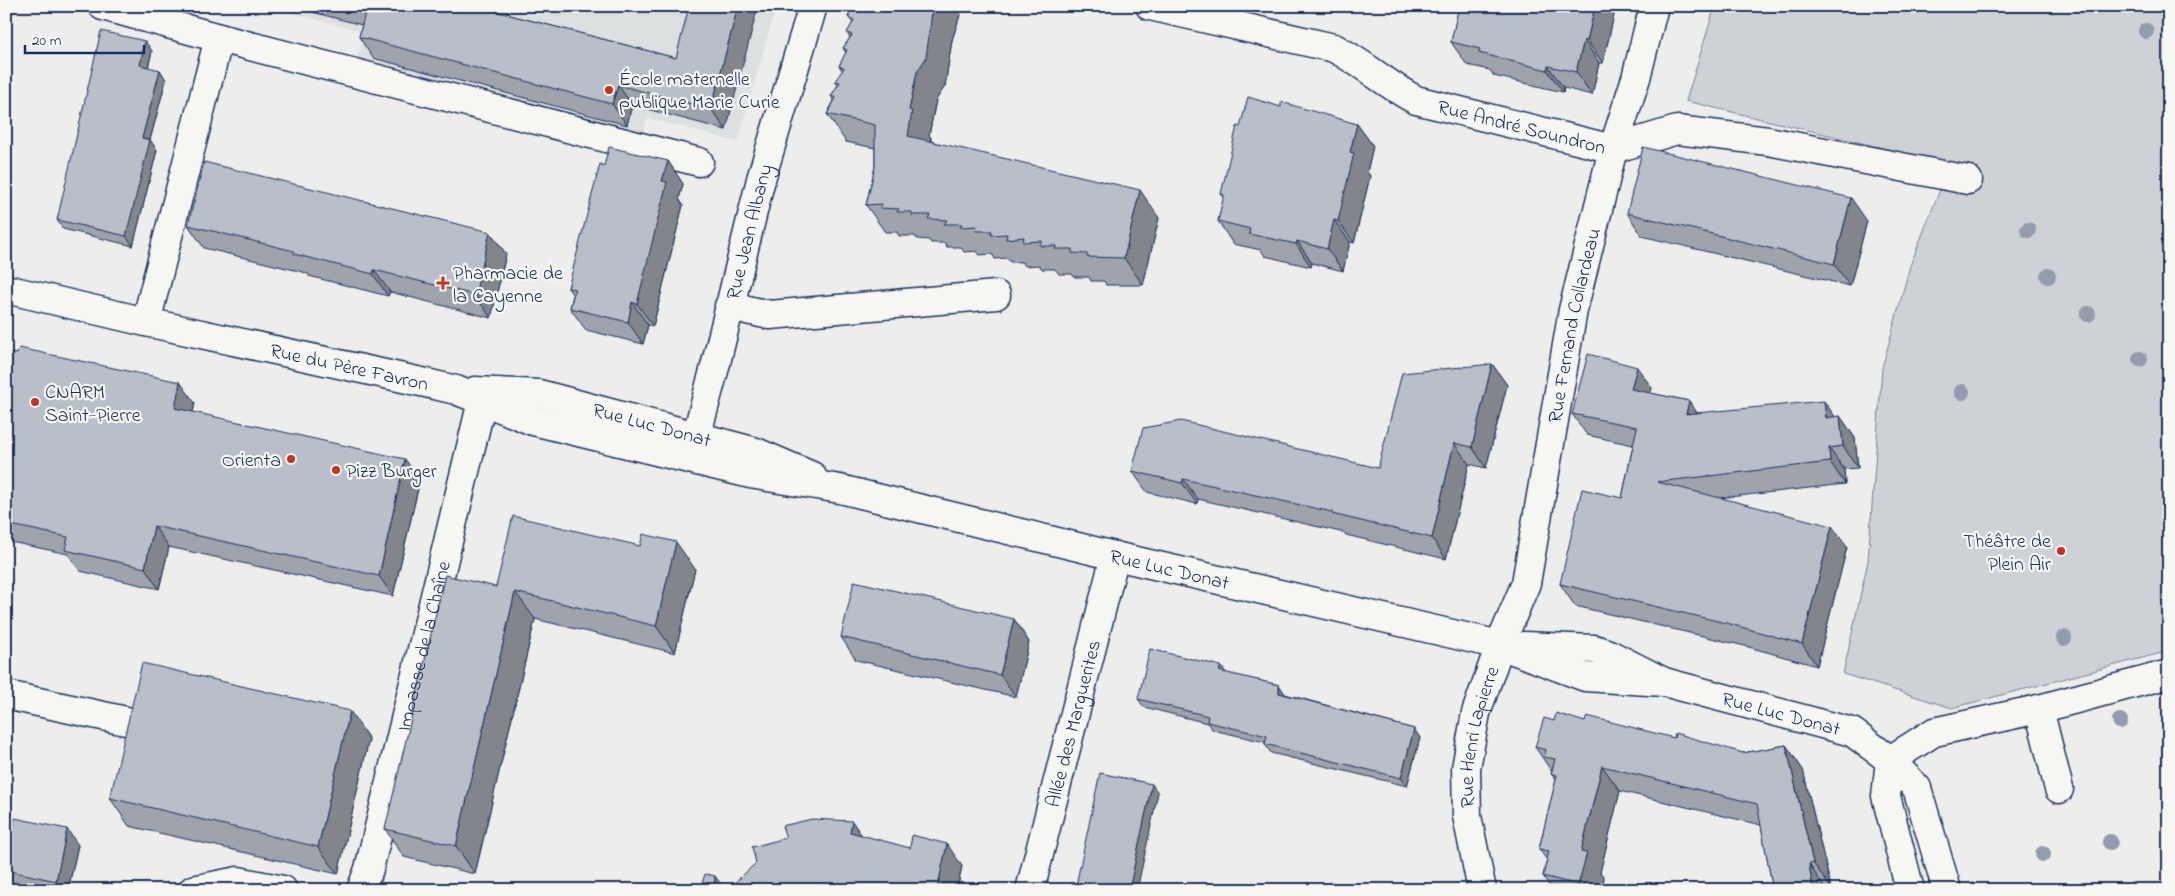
<svg xmlns="http://www.w3.org/2000/svg" width="2175" height="896" viewBox="0 0 2175 896" font-family="'Indie Flower',sans-serif">
	<style>
		.built { fill: #dde0e1 }
		.green { fill: #ced2d7; stroke: #74809a }
		.lines { fill: none; stroke-linecap: round; stroke-linejoin: round }
		.minor-casing { stroke: #1b2f5e; stroke-width: 31 }
		.minor { stroke: #f6f6f2; stroke-width: 28 }
		.tree { fill: #929cae }
		.wall { fill: #9fa4ac; stroke: #1b2f5e }
		.shaded-wall { fill: #82868c; stroke: #1b2f5e }
		.building { fill: #b9bfc8; stroke: #1b2f5e }
		.poi-dot { fill: #c8321e; stroke: #f6f6f2; stroke-width: 2 }
		.labels { text-anchor: middle; stroke-width: 4.5; stroke-linejoin: round; paint-order: stroke }
		.poi-label { font-size: 20px; fill: #1b2f5e; stroke: #f6f6f2; text-anchor: start }
		.street-label { font-size: 20px; fill: #1b2f5e; stroke: #f6f6f2 }
	</style>
	<rect width="100%" height="100%" fill="#edeeec"/>
	<filter id="ink" filterUnits="userSpaceOnUse"><feTurbulence type="fractalNoise" baseFrequency=".02" numOctaves="2"/><feDisplacementMap in="SourceGraphic" scale="10" xChannelSelector="R" yChannelSelector="G"/><feConvolveMatrix kernelMatrix="1 2 1 2 8 2 1 2 1" color-interpolation-filters="sRGB"/></filter>
	<g filter="url(#ink)">
		<path class="built" d="M263 6H776L738 142 647 118 643 135 356 62 365 32Z"/>
		<path class="green" d="M1715 6H2169V651L1952 708 1843 674 1868 561 1882 368 1910 266 1950 164 1686 101Z"/>
		<g class="lines">
			<g class="minor-casing">
				<g id="minor">
					<path d="M103 6 219 38 146 322"/>
					<path id="s1" d="M1150 6 1334 48C1363 63 1387 85 1416 100L1613 149 1677 130 1768 141 1968 180"/>
					<path d="M219 38 699 162"/>
					<path id="s2" d="M6 289 146 322 426 383 456 390 533 421 750 474 840 489 1115 556 1500 645 1585 677 1664 682"/>
					<path d="M729 306 770 315 996 295"/>
					<path id="s3" d="M475 391 539 394 756 452 812 476"/>
					<path id="s4" d="M690 459 715 367 761 179 813 6"/>
					<path id="s5" d="M1524 646 1594 649 1609 654 1664 682 1852 732 1890 760 1917 788 1947 890"/>
					<path d="M6 695 126 721"/>
					<path d="M2039 709 2059 789"/>
					<path d="M1890 760 1934 732 2039 709 2169 674"/>
					<path d="M1890 760 1886 796 1910 890"/>
					<path d="M193 890 238 881 283 890"/>
					<path id="s6" d="M361 890 369 869 482 401"/>
					<path id="s7" d="M1030 890 1115 556"/>
					<path id="s8" d="M1482 890 1467 816 1466 768 1476 713 1500 645 1526 583 1573 310 1613 149 1636 78 1654 6"/>
				</g>
			</g>
			<use href="#minor" class="minor"/>
		</g>
		<g class="tree">
			<circle cx="2146" cy="31" r="8"/>
			<circle cx="2028" cy="230" r="8"/>
			<circle cx="2048" cy="276" r="8"/>
			<circle cx="2088" cy="314" r="8"/>
			<circle cx="2140" cy="359" r="8"/>
			<circle cx="1962" cy="392" r="8"/>
			<circle cx="2064" cy="638" r="8"/>
			<circle cx="2120" cy="721" r="8"/>
			<circle cx="2110" cy="842" r="8"/>
			<circle cx="2043" cy="854" r="8"/>
		</g>
		<g class="wall">
			<path d="M289 6H475L676 58 726 130 632 105 627 125 373 58 359 37 362 25Z"/>
			<path d="M853 6H963L952 40 945 86 936 100 929 135 931 138V141L1159 218 1143 285H1106L1104 281H1091L1089 277H1074L1072 274H1059L1055 269H1042L1039 265 1025 266 1022 262H1010L1007 258 995 259 992 254 979 255 977 251 964 252 961 247H947L945 243H931L929 240 917 239 915 236H899L897 232H885L866 205 875 167V148L846 142 827 114 834 101 831 96 838 85 835 81 843 71 839 66 846 53 843 48 850 38 847 33 853 23 848 17Z"/>
			<path d="M1455 8 1612 12 1614 15 1603 63H1599L1592 95 1564 88 1563 92 1494 76 1490 70 1467 65 1451 42 1458 12Z"/>
			<path d="M152 51 148 68 160 70 166 80 150 140 157 150 133 246 63 229 57 220Z"/>
			<path d="M1281 107 1357 124 1373 146 1367 172 1370 176 1354 243 1350 242 1343 271 1312 263 1311 267 1265 256 1261 250 1233 244 1218 221 1224 197 1221 194 1240 127Z"/>
			<path d="M668 161 683 184 679 199 683 205 653 326 648 325 643 344 586 330 570 308 573 295 568 288 604 166Z"/>
			<path d="M1627 213 1867 221 1850 286 1642 236Z"/>
			<path d="M188 225 490 232 506 254 491 318 390 292 388 296 309 276 307 273 204 248Z"/>
			<path d="M6 352 195 403 193 412 420 480 393 596 169 547 159 589 80 571 68 554 6 541Z"/>
			<path d="M1492 364 1507 385 1486 468 1469 464 1446 559 1346 535 1345 533 1198 499 1197 504 1147 492 1132 471 1378 468Z"/>
			<path d="M1652 388 1650 393 1689 401 1697 413 1835 417 1840 416 1855 438 1858 468 1844 469 1845 484 1720 498 1847 547 1817 666 1745 646 1575 606 1560 584 1622 498 1633 445 1587 435 1572 414Z"/>
			<path d="M695 569 675 653 535 619 475 874 404 857 385 829 496 587Z"/>
			<path d="M1014 619 1029 642 1016 697 856 660 841 637Z"/>
			<path d="M1225 673 1279 685 1285 694 1414 729 1420 738 1407 786 1271 753 1265 744V742L1213 730 1207 723 1144 707 1138 699Z"/>
			<path d="M1554 721 1585 722 1674 738 1743 753 1786 745 1803 770 1831 888 1826 890H1773L1761 825 1620 791 1600 872 1604 878 1601 890H1552L1543 876 1547 860 1539 849 1556 780 1551 774 1552 772 1535 747Z"/>
			<path d="M369 739 338 874 129 826 110 798Z"/>
			<path d="M6 836 78 845 68 890H36L8 884 6 882Z"/>
			<path d="M862 836 962 866 957 890H727Z"/>
		</g>
		<g class="shaded-wall">
			<path d="M738 6H758L726 130 711 109Z"/>
			<path d="M934 6H963L952 40 945 86 936 100 929 135 931 138 927 163 908 136 909 110 917 72Z"/>
			<path d="M1595 6H1613L1612 12 1614 15 1603 63 1587 41Z"/>
			<path d="M1584 40 1599 63 1592 95 1576 72Z"/>
			<path d="M145 41 152 51 146 75 140 65Z"/>
			<path d="M1548 66 1564 88 1563 92 1547 70Z"/>
			<path d="M160 70 166 80 150 140 157 150 133 246 126 236 142 138Z"/>
			<path d="M618 85 632 105 627 125 612 104Z"/>
			<path d="M1357 124 1373 146 1367 172 1370 176 1354 243 1338 221 1350 152Z"/>
			<path d="M668 161 683 184 679 199 683 205 653 326 637 304 662 181Z"/>
			<path d="M1140 190 1159 218 1143 285 1124 258Z"/>
			<path d="M1851 198 1867 221 1850 286 1834 264Z"/>
			<path d="M1334 220 1350 242 1343 271 1327 249Z"/>
			<path d="M490 232 506 254 491 318 475 295Z"/>
			<path d="M1297 241 1312 263 1311 267 1296 244Z"/>
			<path d="M374 270 390 292 388 296 373 274Z"/>
			<path d="M632 302 648 325 643 344 628 322Z"/>
			<path d="M1492 364 1507 385 1486 468 1472 447Z"/>
			<path d="M1637 367 1652 388 1646 410 1631 389Z"/>
			<path d="M180 382 195 403 189 429 175 408Z"/>
			<path d="M1689 401 1704 423 1686 414Z"/>
			<path d="M1824 401 1839 422 1826 418Z"/>
			<path d="M1840 416 1855 438 1858 468 1843 446Z"/>
			<path d="M1454 443 1469 464 1446 559 1432 538Z"/>
			<path d="M1829 448 1844 469 1845 484 1830 462Z"/>
			<path d="M405 459 420 480 393 596 379 576Z"/>
			<path d="M1183 479 1198 499 1197 504 1182 483Z"/>
			<path d="M154 526 169 547 159 589 145 568Z"/>
			<path d="M1832 526 1847 547 1817 666 1802 644Z"/>
			<path d="M676 542 695 569 675 653 656 626Z"/>
			<path d="M515 592 535 619 475 874 456 846Z"/>
			<path d="M1014 619 1029 642 1016 697 1000 675Z"/>
			<path d="M1221 666 1227 674 1219 671Z"/>
			<path d="M1279 685 1285 694V701L1279 693Z"/>
			<path d="M350 711 369 739 338 874 318 847Z"/>
			<path d="M1414 729 1420 738 1407 786 1401 778Z"/>
			<path d="M1786 745 1803 770 1831 888 1813 863Z"/>
			<path d="M1602 766 1620 791 1600 872 1604 878 1601 890H1581L1578 885 1581 852Z"/>
			<path d="M1152 784 1158 793 1137 890H1129Z"/>
			<path d="M852 821 867 843 850 832Z"/>
			<path d="M67 829 78 845 68 890H62L56 881Z"/>
			<path d="M947 844 962 866 957 890H937Z"/>
			<path d="M1809 864 1826 890H1813Z"/>
			<path d="M715 876 725 890H714Z"/>
			<path d="M839 885 842 890H839L838 889Z"/>
		</g>
		<g class="building">
			<path d="M356 6H475L676 58 689 6H738L711 109 618 85 612 104 359 37 366 9Z"/>
			<path d="M853 6H934L932 12 926 58 917 72 909 110 912 111 908 136 1140 190 1124 258 1087 257V254L1072 253V249H1055L1056 246H1040L1042 241 1023 242 1024 237 1006 239 1007 234 991 235 992 231H976L977 226 960 227 962 224H944L947 220 928 219 930 215H912V212H897L899 209 880 208 882 204 866 205 875 167V125L827 114 836 98 831 96 840 82 835 81 844 68 839 66 847 50 843 48 852 35 847 33 854 20 848 17Z"/>
			<path d="M1455 6H1595L1587 41 1584 40 1576 72 1548 66 1547 70 1479 53 1480 49 1451 42 1458 10 1455 8Z"/>
			<path d="M101 31 145 41 140 65 160 70 142 138 150 140 126 236 57 220Z"/>
			<path d="M1248 97 1281 107V102L1357 124 1350 152 1354 153 1338 221 1334 220 1327 249 1297 241 1296 244 1249 234 1250 229 1218 221 1224 195 1221 194 1237 126 1240 127Z"/>
			<path d="M609 147 668 161 662 181 667 182 637 304 632 302 628 322 570 308 575 289 568 288 600 164 604 166Z"/>
			<path d="M1643 147 1851 198 1834 264 1627 213Z"/>
			<path d="M204 162 490 232 475 295 374 270 373 274 294 254V251L188 225Z"/>
			<path d="M19 348 180 382 175 408 405 459 379 576 154 526 145 568 65 550 68 537 6 524V352L17 354Z"/>
			<path d="M1588 354 1637 367 1631 389 1689 401 1686 414 1824 401 1826 418 1840 416 1843 446 1829 448 1830 462 1657 482 1832 526 1802 644 1730 624 1560 584 1582 489 1622 498 1637 427 1572 414Z"/>
			<path d="M1492 364 1472 447 1454 443 1432 538 1332 514V512L1183 479 1182 483 1132 471 1143 428 1181 421 1378 468 1402 373Z"/>
			<path d="M513 516 640 546 643 534 676 542 656 626 515 592 456 846 385 829 445 575 496 587Z"/>
			<path d="M854 581 1014 619 1000 675 841 637Z"/>
			<path d="M1150 649 1221 666 1219 671 1279 685V693L1414 729 1401 778 1265 744 1267 736 1207 722 1208 716 1138 699Z"/>
			<path d="M142 663 350 711 318 847 110 798Z"/>
			<path d="M1556 713 1585 722 1587 716 1674 738 1675 733 1743 753 1786 745 1813 863 1809 864 1813 890H1773L1757 804 1602 766 1581 852 1587 853 1578 885 1543 876 1549 851 1539 849 1557 775 1551 774 1555 759 1544 757 1546 750 1535 747 1544 718 1554 721Z"/>
			<path d="M1100 773 1152 784 1129 890H1075Z"/>
			<path d="M15 818 67 829 56 881 6 870V836L11 837Z"/>
			<path d="M812 819 852 821 850 832 910 848 912 835 947 844 937 890H859L839 885 838 889 807 884 799 890H727L756 863 752 847 786 838 782 826Z"/>
			<path d="M705 874 715 876 714 890H700Z"/>
		</g>
	</g>
	<g class="poi-dot">
		<circle cx="609" cy="90" r="5"/>
		<path d="M440.5 275.5h5v5h5v5h-5v5h-5v-5h-5v-5h5z"/>
		<circle cx="35" cy="402" r="5"/>
		<circle cx="291" cy="459" r="5"/>
		<circle cx="336" cy="470" r="5"/>
		<circle cx="2061" cy="551" r="5"/>
	</g>
	<g class="labels">
		<g class="poi-label">
			<text x="619" y="85">École maternelle<tspan x="619" dy="23">publique Marie Curie</tspan></text>
			<text x="453" y="279">Pharmacie de<tspan x="453" dy="23">la Cayenne</tspan></text>
			<text x="45" y="398">CNARM<tspan x="45" dy="23">Saint-Pierre</tspan></text>
			<text x="281" y="466" text-anchor="end">Orienta</text>
			<text x="346" y="477">Pizz Burger</text>
			<text x="2051" y="547" text-anchor="end">Théâtre de<tspan x="2051" dy="23">Plein Air</tspan></text>
		</g>
		<g class="street-label">
			<text dy="7" stroke="none"><textPath href="#s1" startOffset="395">Rue André Soundron</textPath></text>
			<text dy="7" stroke="none"><textPath href="#s4" startOffset="235">Rue Jean Albany</textPath></text>
			<text dy="7" stroke="none"><textPath href="#s8" startOffset="581">Rue Fernand Collardeau</textPath></text>
			<text dy="7" stroke="none"><textPath href="#s2" startOffset="352">Rue du Père Favron</textPath></text>
			<text dy="7" stroke="none"><textPath href="#s3" startOffset="181">Rue Luc Donat</textPath></text>
			<text dy="7" stroke="none"><textPath href="#s2" startOffset="1198">Rue Luc Donat</textPath></text>
			<text dy="7" stroke="none"><textPath href="#s6" startOffset="252">Impasse de la Chaîne</textPath></text>
			<text dy="7" stroke="none"><textPath href="#s5" startOffset="269">Rue Luc Donat</textPath></text>
			<text dy="7" stroke="none"><textPath href="#s7" startOffset="172">Allée des Marguerites</textPath></text>
			<text dy="7" stroke="none"><textPath href="#s8" startOffset="156">Rue Henri Lapierre</textPath></text>
		</g>
	</g>
	<rect width="2175" height="896" fill="none" stroke="#f6f6f2" stroke-width="25"/>
	<rect x="12" y="12" width="2150" height="871" fill="none" stroke="#1b2f5e" stroke-width="2" filter="url(#ink)"/>
	<path d="M25 45v8h119v-8" fill="none" stroke="#1b2f5e" stroke-width="2.5"/>
	<text x="32" y="45" font-size="15" fill="#1b2f5e" stroke="#f6f6f2" stroke-width="4" paint-order="stroke">20 m</text>
</svg>
